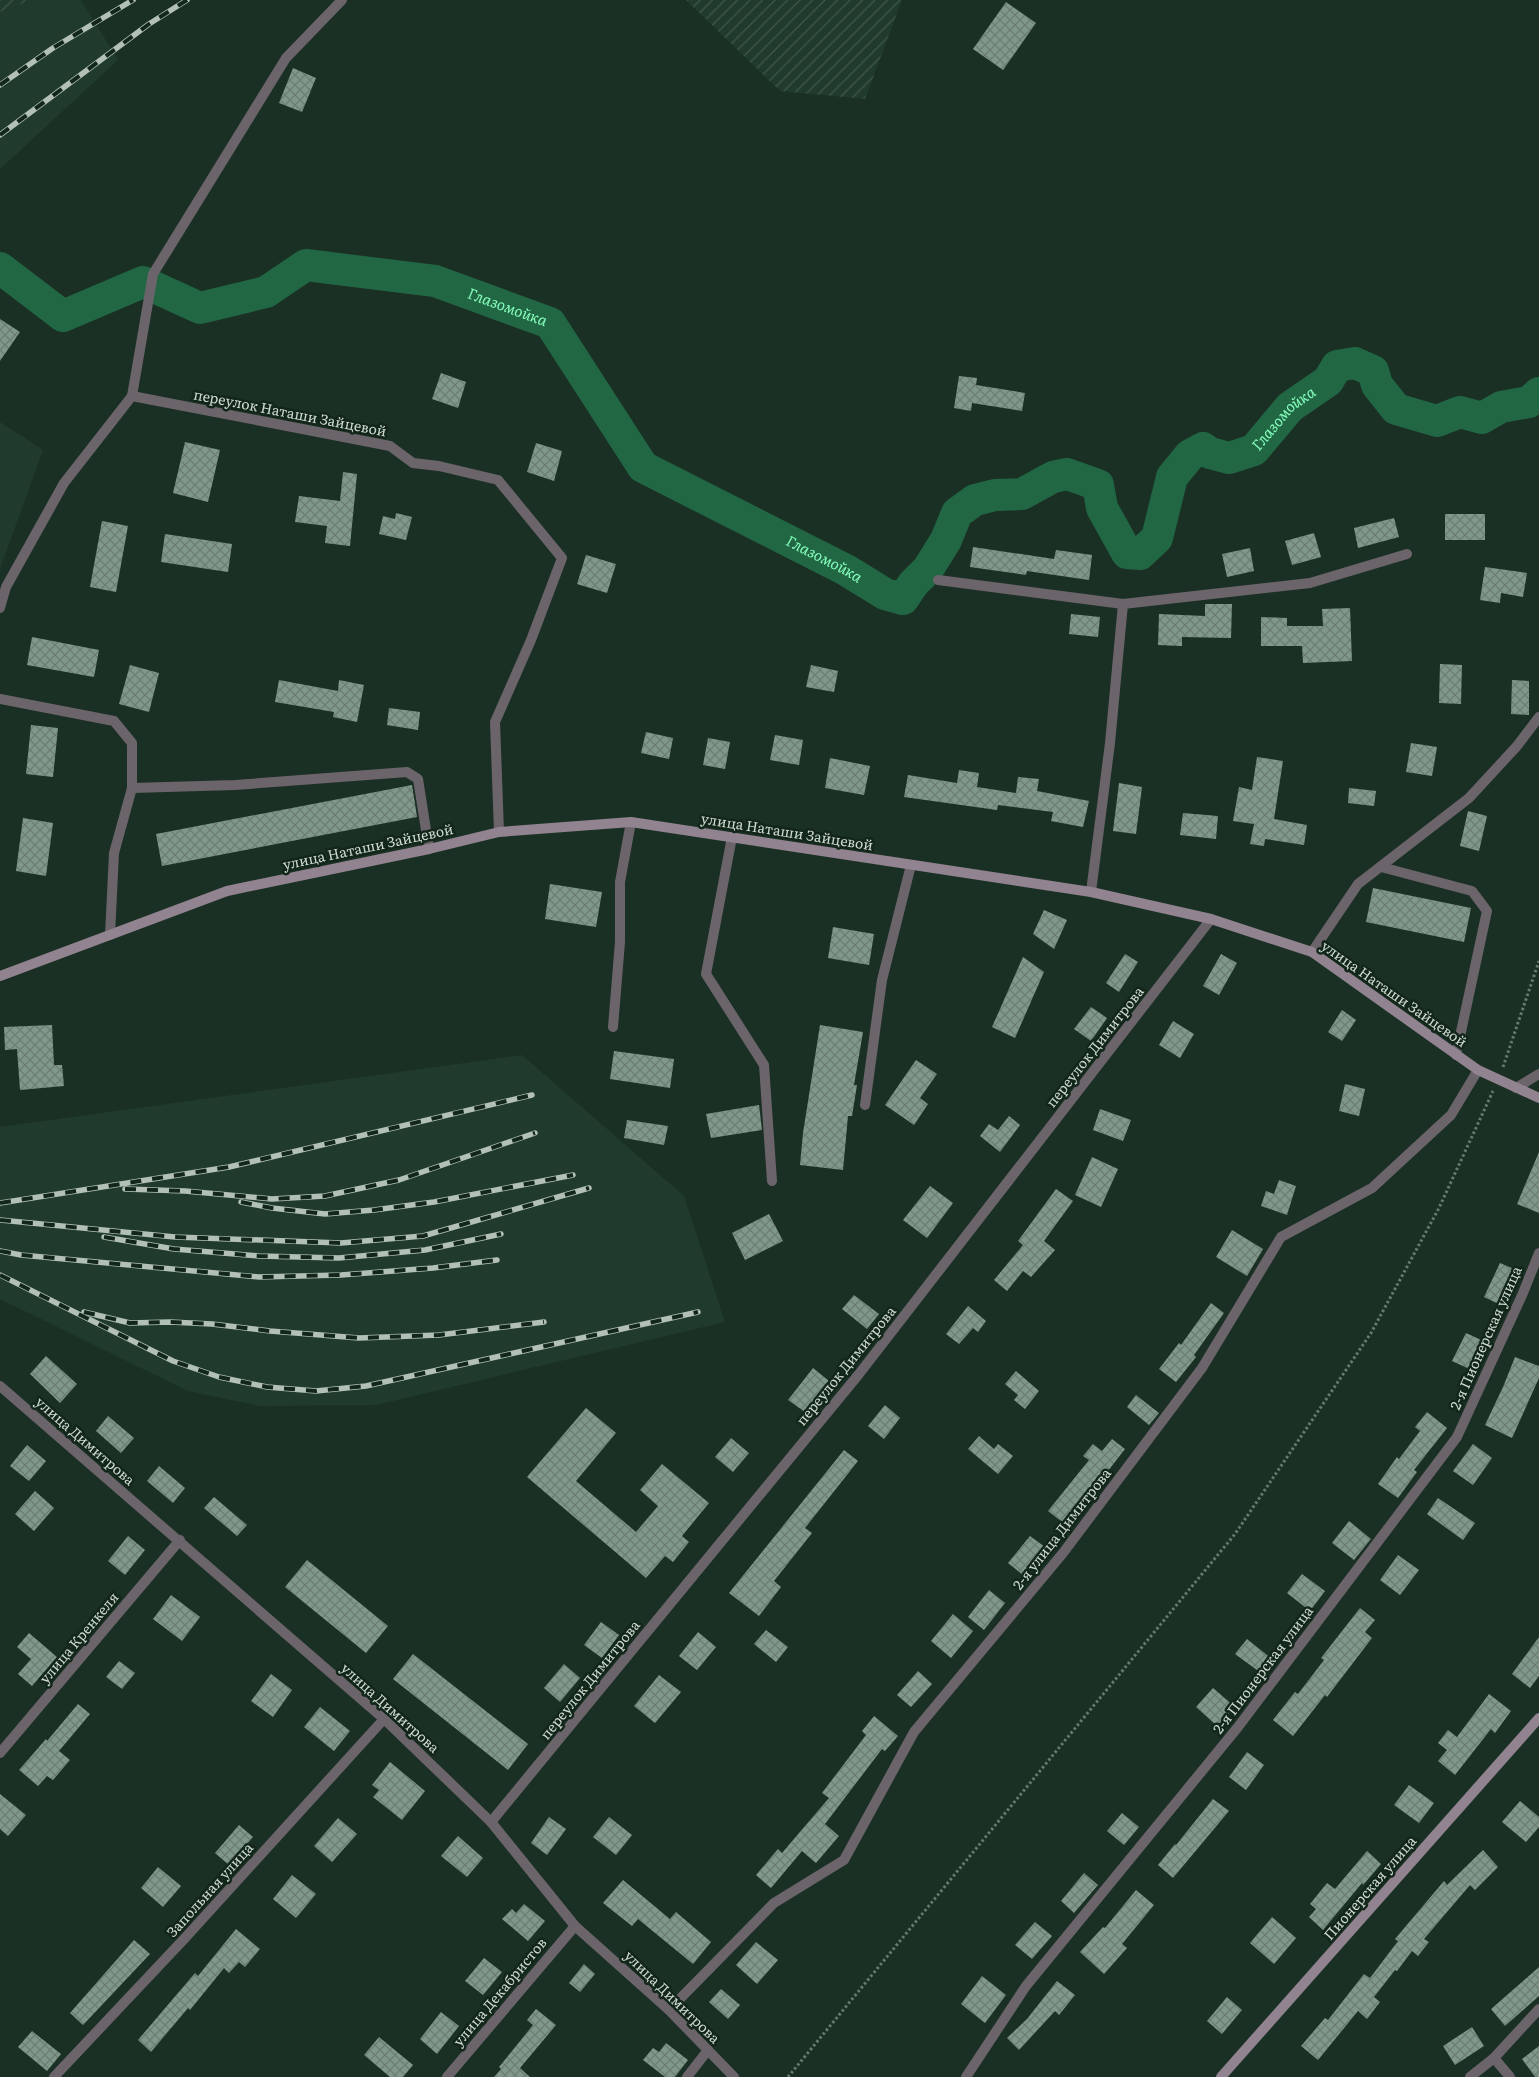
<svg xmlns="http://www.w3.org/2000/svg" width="1539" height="2077" viewBox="0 0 1539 2077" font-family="Literata,serif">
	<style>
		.built { fill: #203b2b }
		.industrial { fill: url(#industrial-furrows) }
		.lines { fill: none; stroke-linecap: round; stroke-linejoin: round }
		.river { stroke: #216744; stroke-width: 32 }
		.building { fill: url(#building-cross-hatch) }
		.path { stroke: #68796f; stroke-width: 3; stroke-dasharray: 2.5 2.5; stroke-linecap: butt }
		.lane { stroke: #6c646b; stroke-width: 10 }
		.street { stroke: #6c646b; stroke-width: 10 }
		.secondary { stroke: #91838f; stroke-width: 10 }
		.rail-casing { stroke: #b2c0b7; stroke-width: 5.5 }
		.rail { stroke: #12261a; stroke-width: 4; stroke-dasharray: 11; stroke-linecap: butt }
		.labels { text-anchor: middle; stroke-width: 5; stroke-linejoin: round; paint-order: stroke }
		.street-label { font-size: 14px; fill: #cdd9d1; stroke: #12261a }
		.water-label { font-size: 15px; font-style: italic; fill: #84fcba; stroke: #12261a }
	</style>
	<defs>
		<pattern id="industrial-furrows" width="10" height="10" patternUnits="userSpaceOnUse" patternTransform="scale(1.25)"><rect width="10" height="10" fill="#203b2b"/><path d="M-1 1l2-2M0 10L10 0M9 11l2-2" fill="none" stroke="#3f5749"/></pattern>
		<pattern id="building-cross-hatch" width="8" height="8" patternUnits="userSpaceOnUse" patternTransform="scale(1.25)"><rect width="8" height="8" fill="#809889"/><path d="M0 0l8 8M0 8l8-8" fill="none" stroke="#6c7e73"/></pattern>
	</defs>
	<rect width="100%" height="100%" fill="#1b3024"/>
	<g class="built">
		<path d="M31 0H81L118 60 0 169V12Z"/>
		<path d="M0 422 43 450 0 569Z"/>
		<path d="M522 1055 684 1196 725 1322 376 1405 260 1406 188 1391 0 1299V1127Z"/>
	</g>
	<g class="industrial">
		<path d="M0 0H31L0 12Z"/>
		<path d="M686 0H902L865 99 780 91Z"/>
	</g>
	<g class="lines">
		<path class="river" id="s1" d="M0 268 63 316 143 282 200 308 266 292 306 265 435 281 550 323 643 467 846 570 885 594 903 599 913 584 928 569 946 540 957 513 975 500 995 495 1022 494 1053 477 1067 474 1098 485 1102 508 1127 553 1140 554 1157 538 1172 477 1190 455 1203 448 1210 453 1229 458 1254 450 1290 407 1328 381 1337 366 1355 363 1373 371 1377 385 1396 409 1437 421 1460 412 1482 418 1501 407 1529 402 1539 393"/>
	</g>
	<g class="building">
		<path d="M1006 2 1036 23 1003 70 973 49Z"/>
		<path d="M293 68 316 78 302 112 279 103Z"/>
		<path d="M0 319 20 332 0 361Z"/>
		<path d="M441 373 466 382 458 408 432 399Z"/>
		<path d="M959 376 977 378 976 385 1025 393 1022 411 972 403 971 411 954 408Z"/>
		<path d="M185 442 220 450 208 502 173 493Z"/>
		<path d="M536 443 562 451 554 481 527 472Z"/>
		<path d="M343 472 357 474 350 546 325 543 327 526 295 522 299 496 340 501Z"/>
		<path d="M396 513 412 517 406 540 379 534 383 516 395 519Z"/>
		<rect x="1445" y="514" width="40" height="26"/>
		<path d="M1394 518 1399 537 1358 548 1354 528Z"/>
		<path d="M102 521 128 526 116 592 90 587Z"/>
		<path d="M1314 533 1321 557 1292 565 1285 541Z"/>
		<path d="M165 534 232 544 228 572 161 562Z"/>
		<path d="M973 547 1054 559 1056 550 1092 555 1089 580 1027 571 1026 575 970 567Z"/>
		<path d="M1250 548 1254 571 1227 577 1222 554Z"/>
		<path d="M586 555 616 564 607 593 577 584Z"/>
		<path d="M1485 567 1527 573 1523 597 1501 593 1500 603 1480 600Z"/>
		<path d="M1205 604H1232L1231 638 1182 637V646L1158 645 1159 614 1205 616Z"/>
		<path d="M1350 608 1352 661 1303 663 1302 646H1261V617L1287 618V626H1323L1322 609Z"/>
		<path d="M1071 614 1100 617 1098 637 1069 634Z"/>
		<path d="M32 637 99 650 94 677 27 665Z"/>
		<path d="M1440 664 1462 665 1461 704 1439 703Z"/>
		<path d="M130 665 159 673 149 712 119 704Z"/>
		<path d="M811 665 838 671 834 692 806 687Z"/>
		<path d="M279 680 338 691 339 680 364 685 357 722 333 717 334 712 275 702Z"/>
		<path d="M1512 680 1529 681V715L1511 714Z"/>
		<path d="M389 708 420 712 418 730 387 725Z"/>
		<path d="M31 725 58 728 53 777 26 774Z"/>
		<path d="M646 732 673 738 669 759 641 753Z"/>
		<path d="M775 735 803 740 799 765 770 760Z"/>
		<path d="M708 738 730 742 725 769 703 765Z"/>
		<path d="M1411 743 1437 747 1432 776 1406 772Z"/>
		<path d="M1257 757 1283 761 1274 819 1307 825 1304 845 1265 839 1264 846 1250 844 1254 824 1233 821 1239 787 1252 790Z"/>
		<path d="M830 758 870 766 864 795 825 788Z"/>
		<path d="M959 770 979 773 977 787 1016 793 1018 777 1039 779 1037 791 1089 801 1083 827 1051 821 1053 812 998 805 997 810 904 797 908 775 957 783Z"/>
		<path d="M1119 783 1142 787 1136 834 1113 831Z"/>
		<path d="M412 785 417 817 162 866 156 834Z"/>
		<path d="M1349 788 1376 791 1374 806 1348 803Z"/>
		<path d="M1468 811 1487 816 1479 851 1460 846Z"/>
		<path d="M1183 813 1218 816 1216 839 1180 835Z"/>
		<path d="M23 818 53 823 46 876 16 871Z"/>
		<path d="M550 884 602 892 596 927 545 919Z"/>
		<path d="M1373 888 1471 908 1464 942 1366 922Z"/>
		<path d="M1044 910 1067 920 1054 949 1033 934Z"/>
		<path d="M833 927 874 934 869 965 828 958Z"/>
		<path d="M1125 954 1138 962 1119 992 1106 983Z"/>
		<path d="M1221 954 1237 963 1219 995 1203 986Z"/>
		<path d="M1023 957 1044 972 1015 1038 992 1027Z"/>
		<path d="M1091 1007 1107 1018 1091 1041 1074 1029Z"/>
		<path d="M1342 1010 1356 1020 1342 1041 1328 1032Z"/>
		<path d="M1173 1021 1194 1034 1180 1058 1159 1045Z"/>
		<path d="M52 1025 54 1065H62L64 1086 20 1090 17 1049 5 1050 4 1027Z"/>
		<path d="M820 1025 863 1032 854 1085H857L852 1116H848L843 1170 800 1165 803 1133Z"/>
		<path d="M614 1051 674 1059 670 1088 610 1079Z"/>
		<path d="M916 1060 937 1074 920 1098 928 1104 914 1125 885 1105Z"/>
		<path d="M1345 1084 1365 1089 1359 1116 1339 1111Z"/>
		<path d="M759 1105 762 1130 711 1138 706 1114Z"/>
		<path d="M1100 1109 1131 1120 1123 1141 1093 1130Z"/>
		<path d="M1009 1116 1020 1125 1000 1152 980 1136 989 1124 998 1130Z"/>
		<path d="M627 1120 668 1126 664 1145 624 1138Z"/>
		<path d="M1539 1152V1213L1517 1204Z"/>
		<path d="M1092 1157 1118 1169 1101 1207 1075 1195Z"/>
		<path d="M1279 1180 1296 1186 1287 1215 1261 1206 1266 1191 1274 1194Z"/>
		<path d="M930 1186 953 1203 927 1238 903 1220Z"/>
		<path d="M1056 1189 1073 1201 1044 1241 1055 1250 1031 1277 1023 1271 1007 1291 994 1280 1023 1245 1018 1241Z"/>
		<path d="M769 1214 783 1241 745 1260 732 1233Z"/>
		<path d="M1232 1230 1263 1249 1247 1276 1216 1257Z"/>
		<path d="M1500 1263 1521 1272 1505 1307 1484 1297Z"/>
		<path d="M854 1295 879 1314 867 1329 842 1309Z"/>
		<path d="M1211 1303 1224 1313 1194 1355 1196 1357 1176 1382 1159 1369 1179 1343 1181 1345Z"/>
		<path d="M968 1306 986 1321 978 1332 973 1328 959 1344 946 1334Z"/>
		<path d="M1466 1333 1490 1344 1476 1372 1452 1361Z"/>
		<path d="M46 1356 77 1384 60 1403 30 1374Z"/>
		<path d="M1515 1357 1539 1366V1378L1512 1438 1485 1425 1503 1387Z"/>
		<path d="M813 1368 829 1381 805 1412 788 1400Z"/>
		<path d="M1016 1371 1039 1391 1025 1409 1014 1400 1018 1395 1005 1384Z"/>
		<path d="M1136 1395 1159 1413 1149 1425 1127 1407Z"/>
		<path d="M885 1405 900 1418 884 1439 868 1426Z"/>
		<path d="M586 1408 616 1433 576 1481 636 1532 658 1506 640 1490 662 1464 709 1503 682 1536 689 1542 673 1562 665 1556 646 1578 527 1477Z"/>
		<path d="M1427 1412 1447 1428 1414 1470 1417 1472 1398 1498 1378 1484 1397 1457 1399 1459 1420 1431 1415 1427Z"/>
		<path d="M108 1416 134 1438 121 1453 96 1431Z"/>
		<path d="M979 1436 994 1449 998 1444 1013 1456 998 1474 968 1449Z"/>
		<path d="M731 1438 749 1453 733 1472 715 1457Z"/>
		<path d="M1112 1439 1125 1449 1066 1525 1048 1511 1089 1460 1083 1456 1093 1444 1102 1451Z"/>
		<path d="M1473 1444 1492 1458 1473 1485 1453 1471Z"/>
		<path d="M27 1445 46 1461 29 1481 10 1466Z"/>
		<path d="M844 1450 858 1461 805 1528 812 1533 774 1581 781 1587 759 1616 729 1593Z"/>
		<path d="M159 1466 185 1488 173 1503 147 1481Z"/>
		<path d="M35 1491 54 1508 34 1531 15 1514Z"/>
		<path d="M214 1497 247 1525 237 1536 204 1508Z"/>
		<path d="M1438 1498 1475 1523 1463 1540 1427 1514Z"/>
		<path d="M1349 1521 1371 1539 1354 1560 1332 1543Z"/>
		<path d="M128 1536 145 1550 125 1575 108 1561Z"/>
		<path d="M1030 1536 1045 1547 1023 1575 1008 1563Z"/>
		<path d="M1398 1555 1419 1570 1400 1595 1380 1580Z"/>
		<path d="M307 1560 388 1626 366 1653 285 1587Z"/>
		<path d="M1302 1574 1325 1591 1310 1611 1287 1593Z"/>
		<path d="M989 1590 1005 1603 984 1630 968 1617Z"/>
		<path d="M171 1595 200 1617 182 1641 153 1619Z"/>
		<path d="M1360 1608 1375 1620 1365 1632 1372 1638 1327 1697 1325 1695 1293 1736 1273 1720 1295 1692 1298 1694 1324 1660 1321 1658Z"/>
		<path d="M953 1614 973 1631 951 1658 931 1641Z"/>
		<path d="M601 1622 619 1635 602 1658 584 1645Z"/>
		<path d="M766 1630 788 1647 776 1662 754 1644Z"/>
		<path d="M698 1632 716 1647 697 1670 679 1656Z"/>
		<path d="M29 1633 57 1657 32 1686 18 1674 31 1659 17 1647Z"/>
		<path d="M1539 1637V1676L1530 1688 1512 1674Z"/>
		<path d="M1247 1639 1272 1659 1261 1673 1235 1654Z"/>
		<path d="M413 1654 528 1744 508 1770 393 1679Z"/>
		<path d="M119 1661 135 1673 122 1689 106 1677Z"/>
		<path d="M564 1664 580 1678 560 1702 544 1688Z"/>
		<path d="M918 1671 932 1684 911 1707 897 1695Z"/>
		<path d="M271 1674 292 1690 273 1717 251 1701Z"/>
		<path d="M659 1675 681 1692 655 1723 634 1706Z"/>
		<path d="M1213 1688 1235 1707 1217 1726 1196 1707Z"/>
		<path d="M1489 1694 1511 1711 1495 1733 1491 1729 1455 1775 1438 1761 1447 1750 1438 1743 1448 1730 1457 1737Z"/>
		<path d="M78 1704 90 1714 59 1751 70 1760 53 1780 47 1776 38 1786 19 1770 46 1739 47 1741Z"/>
		<path d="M320 1707 350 1731 334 1751 304 1727Z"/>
		<path d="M874 1716 898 1736 885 1751 882 1749 825 1824 839 1836 816 1863 802 1851 771 1888 756 1875 778 1849 782 1853 829 1798 822 1793 866 1735 862 1731Z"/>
		<path d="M1247 1752 1264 1765 1246 1790 1229 1777Z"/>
		<path d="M390 1762 425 1791 402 1820 373 1797 379 1790 372 1785Z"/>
		<path d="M1409 1785 1434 1803 1419 1823 1394 1805Z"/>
		<path d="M0 1794 26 1815 8 1836 0 1829Z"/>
		<path d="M1213 1799 1229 1811 1173 1878 1158 1865 1175 1844 1176 1845Z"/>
		<path d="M1520 1801 1539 1817V1827L1526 1842 1502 1822Z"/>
		<path d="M1122 1813 1139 1827 1124 1845 1107 1831Z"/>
		<path d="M549 1817 566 1829 547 1855 531 1843Z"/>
		<path d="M609 1817 632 1835 616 1855 593 1837Z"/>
		<path d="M338 1818 357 1834 332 1862 314 1846Z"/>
		<path d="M239 1825 253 1837 229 1865 215 1853Z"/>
		<path d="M458 1836 483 1858 467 1877 441 1856Z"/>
		<path d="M1483 1850 1498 1867 1475 1890 1470 1885 1424 1939 1429 1942 1418 1956 1412 1951 1397 1971 1395 1970 1374 1997 1380 2002 1367 2019 1358 2011 1318 2060 1301 2046 1325 2018 1328 2020 1364 1974 1370 1978 1398 1941 1395 1939 1444 1881 1447 1885Z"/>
		<path d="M1367 1851 1381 1864 1363 1885 1362 1883 1323 1930 1309 1917 1316 1909 1310 1904 1327 1883 1335 1889Z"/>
		<path d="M158 1867 181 1886 163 1907 141 1888Z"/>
		<path d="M1084 1873 1098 1885 1074 1913 1061 1901Z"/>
		<path d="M292 1875 316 1894 296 1918 273 1899Z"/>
		<path d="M623 1880 670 1919 676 1912 711 1942 693 1964 638 1919 632 1926 603 1903Z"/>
		<path d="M1136 1890 1154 1905 1122 1944 1127 1948 1104 1974 1080 1952 1103 1927 1105 1928Z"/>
		<path d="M524 1904 545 1921 528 1941 502 1919 512 1909 516 1913Z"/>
		<path d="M1272 1917 1296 1938 1274 1964 1250 1943Z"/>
		<path d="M1035 1922 1052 1936 1032 1959 1015 1945Z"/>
		<path d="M236 1929 260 1949 245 1967 239 1962 229 1973 224 1968 190 2010 188 2008 151 2052 138 2040 195 1973 198 1976Z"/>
		<path d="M134 1940 150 1954 83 2025 70 2013Z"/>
		<path d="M756 1942 778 1960 757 1984 736 1965Z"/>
		<path d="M484 1958 502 1972 483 1995 465 1981Z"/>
		<path d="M584 1964 595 1974 580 1992 569 1983Z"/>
		<path d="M1539 1967V1996L1505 2026 1491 2009Z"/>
		<path d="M982 1976 1006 1995 985 2023 961 2004Z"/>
		<path d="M1057 1981 1075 1995 1059 2015 1055 2011 1019 2050 1007 2038 1027 2019Z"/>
		<path d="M721 1989 740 2005 728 2019 709 2002Z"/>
		<path d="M1227 1997 1242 2010 1222 2034 1207 2021Z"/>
		<path d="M536 2009 556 2025 520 2068 530 2077H494L501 2069 499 2067 533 2025 527 2020Z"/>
		<path d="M441 2012 459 2026 437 2054 420 2039Z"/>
		<path d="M1472 2027 1484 2046 1455 2065 1443 2046Z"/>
		<path d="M32 2031 61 2054 47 2071 18 2047Z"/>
		<path d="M379 2037 413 2065 403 2077H390L364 2055Z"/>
		<path d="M666 2043 688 2060 675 2077H665L643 2060 653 2048 659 2052Z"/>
		<path d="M1539 2046V2077H1535L1522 2059Z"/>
	</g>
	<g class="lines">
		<g class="path">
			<path d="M1503 1067 1539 961"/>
			<path d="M788 2077 1235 1534 1371 1333 1439 1208 1493 1091"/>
		</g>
		<g class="lane">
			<path d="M938 580 1123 604 1310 583 1407 554"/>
			<path d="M0 699 114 721 132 743V788L235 785 407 772 418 779 429 849"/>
			<path d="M732 837 706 974 764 1065 772 1181"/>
			<path d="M1381 867 1472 891 1487 911 1456 1055"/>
			<path d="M110 935 114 853 132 788"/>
			<path d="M1312 952 1358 884 1469 798 1517 746 1539 717"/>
			<path d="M613 1027 620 942V882L631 822"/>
			<path d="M865 1105 882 980 911 865"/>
			<path d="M1494 2058 1510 2077"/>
		</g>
		<g class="street">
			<path d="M132 396 390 446 413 463 439 466 498 480 562 558 531 640 495 722 499 832"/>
			<path d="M0 608 6 587 64 483 132 396 153 274 286 58 342 0"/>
			<path d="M1091 892 1110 743 1123 604"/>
			<path d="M1516 1088 1539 1074"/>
			<path d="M0 1386 384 1719 491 1822 575 1926 669 2010 734 2077"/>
			<path d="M0 1753 180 1540"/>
			<path d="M491 1822 859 1374 1211 919"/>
			<path d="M669 2010 774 1903 844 1860 914 1732 1063 1553 1202 1368 1281 1237 1372 1188 1451 1115 1478 1070"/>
			<path d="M54 2077 185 1938 384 1719"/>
			<path d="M447 2077 575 1926"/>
			<path d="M687 2077 708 2050"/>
			<path d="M966 2077 1026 1986 1238 1727 1457 1437 1523 1293 1539 1253"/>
			<path d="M1470 2077 1494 2058 1539 2009"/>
		</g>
		<g class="secondary">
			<path d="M0 976 227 891 429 849 499 832 631 822 1091 892 1211 919 1312 952 1478 1070 1539 1098"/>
			<path d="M1221 2077 1539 1718"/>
		</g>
		<g class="rail-casing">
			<g id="rail">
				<path d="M0 85 53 48 133 0"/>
				<path d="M0 135 149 24 187 0"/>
				<path d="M125 1189 185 1191 272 1199 325 1196 399 1180 535 1133"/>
				<path d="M241 1202 272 1208 325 1214 374 1210 434 1202 573 1175"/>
				<path d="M0 1203 229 1167 532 1095"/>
				<path d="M0 1220 175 1237 341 1243 423 1236 589 1188"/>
				<path d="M104 1237 174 1249 259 1256 339 1258 425 1250 501 1234"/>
				<path d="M0 1251 21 1255 259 1277 341 1275 433 1268 497 1260"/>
				<path d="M0 1275 173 1361 219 1377 267 1387 316 1391 366 1386 698 1312"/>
				<path d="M84 1312 130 1323 170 1322 212 1324 270 1331 359 1338 439 1335 544 1322"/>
			</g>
		</g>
		<use href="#rail" class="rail"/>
	</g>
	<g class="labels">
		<g class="street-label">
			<text transform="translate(290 413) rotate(11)" y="5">переулок Наташи Зайцевой</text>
			<text transform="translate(787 832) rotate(9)" y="5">улица Наташи Зайцевой</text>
			<text transform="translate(368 847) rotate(-12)" y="5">улица Наташи Зайцевой</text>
			<text transform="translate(1394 994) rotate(35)" y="5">улица Наташи Зайцевой</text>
			<text transform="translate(1095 1047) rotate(-52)" y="5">переулок Димитрова</text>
			<text transform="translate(1486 1338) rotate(-66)" y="5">2-я Пионерская улица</text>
			<text transform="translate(846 1366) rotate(-51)" y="5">переулок Димитрова</text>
			<text transform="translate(85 1441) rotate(41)" y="5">улица Димитрова</text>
			<text transform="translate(1062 1529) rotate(-52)" y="5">2-я улица Димитрова</text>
			<text transform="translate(79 1638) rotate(-50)" y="5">улица Кренкеля</text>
			<text transform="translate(1263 1670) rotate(-53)" y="5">2-я Пионерская улица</text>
			<text transform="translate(590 1680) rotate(-51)" y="5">переулок Димитрова</text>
			<text transform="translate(390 1708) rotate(42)" y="5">улица Димитрова</text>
			<text transform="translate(1370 1888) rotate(-49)" y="5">Пионерская улица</text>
			<text transform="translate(210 1890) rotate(-48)" y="5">Запольная улица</text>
			<text transform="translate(500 1992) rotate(-50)" y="5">улица Декабристов</text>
			<text transform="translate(672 1997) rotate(44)" y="5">улица Димитрова</text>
		</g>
		<g class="water-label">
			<text dy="5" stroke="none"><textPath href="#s1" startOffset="552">Глазомойка</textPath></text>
			<text dy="5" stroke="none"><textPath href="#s1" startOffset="1631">Глазомойка</textPath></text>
			<text dy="5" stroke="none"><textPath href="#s1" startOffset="972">Глазомойка</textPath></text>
		</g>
	</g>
</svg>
